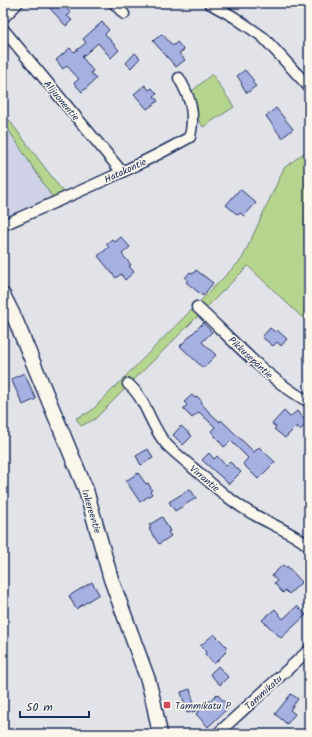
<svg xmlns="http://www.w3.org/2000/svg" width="312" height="737" viewBox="0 0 312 737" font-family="Kalam,sans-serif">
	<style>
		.built { fill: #d0d3e7 }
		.green { fill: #b5d48d; stroke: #688276 }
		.building { fill: #a6b0e1; stroke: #1b2f5e }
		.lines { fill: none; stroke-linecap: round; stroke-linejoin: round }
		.street-casing { stroke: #1b2f5e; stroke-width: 13 }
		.secondary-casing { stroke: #1b2f5e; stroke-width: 17 }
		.street { stroke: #fbf7ec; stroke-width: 10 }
		.secondary { stroke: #fbf7ec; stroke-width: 14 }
		.poi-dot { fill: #d1495b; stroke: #fbf7ec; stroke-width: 1.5 }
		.labels { text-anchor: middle; stroke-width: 3; stroke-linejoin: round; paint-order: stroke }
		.street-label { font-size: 10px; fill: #1b2f5e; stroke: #fbf7ec }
		.poi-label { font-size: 10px; fill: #1b2f5e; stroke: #fbf7ec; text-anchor: start }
	</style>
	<rect width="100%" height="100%" fill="#e2e2e9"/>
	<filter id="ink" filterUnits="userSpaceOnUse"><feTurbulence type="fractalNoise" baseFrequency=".025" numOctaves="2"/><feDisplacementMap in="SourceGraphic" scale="8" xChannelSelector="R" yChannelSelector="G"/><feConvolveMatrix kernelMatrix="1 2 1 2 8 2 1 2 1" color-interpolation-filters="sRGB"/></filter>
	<g filter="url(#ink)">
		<path class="built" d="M3 123 10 132 53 198 3 219Z"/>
		<g class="green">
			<path d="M212 74 234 107 203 127 197 117 191 92Z"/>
			<path d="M3 112 70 201 3 232V219L52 197 10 132 3 123Z"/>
			<path d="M309 149V324L248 266 95 419 81 426 76 418 90 412 242 259 284 168Z"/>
		</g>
		<g class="building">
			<path d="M45 3H62L71 13 67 16 72 20 66 26Z"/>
			<path d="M102 22 109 30 105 34 119 50 111 58 98 43 82 57 93 71 91 73 96 79 82 92 74 83 79 79 67 66 63 69 56 60 70 48 74 52 86 43 83 39Z"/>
			<path d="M162 34 173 46 177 42 184 50 179 53 185 60 176 67 153 41Z"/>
			<path d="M135 53 140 58 131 68 126 63Z"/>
			<path d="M245 70 254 81 252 82 256 86 247 93 241 84 242 83 237 76Z"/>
			<path d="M145 85 149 90 152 88 157 94 154 96 158 101 147 109 134 94Z"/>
			<path d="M276 108 293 129 282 138 266 116Z"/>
			<path d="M240 189 256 203 244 216 240 213 238 215 226 205Z"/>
			<path d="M121 237 130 247 122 254 131 265 129 266 134 272 125 280 121 274 116 278 98 256 109 247 106 244 112 239 115 242Z"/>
			<path d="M196 270 213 283 203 296 186 282 188 280 185 278 190 272 193 274Z"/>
			<path d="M203 323 212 332 202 342 216 355 203 368 180 346Z"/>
			<path d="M270 328 275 332 277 330 287 339 281 346 277 342 273 346 262 337Z"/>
			<path d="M24 373 36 399 23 405 11 379Z"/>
			<path d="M192 395 195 398 197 396 202 402 201 403 209 412 220 422 221 420 254 452 259 447 275 462 258 479 243 464 248 458 231 441 224 447 211 431 215 427 199 412 192 418 183 409 187 405 184 402Z"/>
			<path d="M284 411 290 417 297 411 308 422 300 430 297 426 285 438 274 429 276 427 272 424Z"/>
			<path d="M181 426 192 436 183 445 173 435Z"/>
			<path d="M148 449 153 458 141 465 136 456Z"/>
			<path d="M209 453 214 459 217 456 226 466 230 462 241 472 229 484 202 460Z"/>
			<path d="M138 473 146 484 148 483 152 490 150 491 152 494 140 502 126 481Z"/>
			<path d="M190 489 196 498 175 511 169 502Z"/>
			<path d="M162 517 170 531 168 532 171 536 159 544 149 529 151 528 149 525Z"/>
			<path d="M283 565 286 568 287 566 302 582 289 594 285 590 283 593 274 583 277 581 272 575Z"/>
			<path d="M92 582 99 594 76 609 69 596Z"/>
			<path d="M297 606 306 615 281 638 262 620 275 609 283 619Z"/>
			<path d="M214 634 227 647 224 650 226 652 214 664 205 654 206 652 200 646Z"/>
			<path d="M218 666 228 677 220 685 210 674Z"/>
			<path d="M190 689 196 711 187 713 181 692Z"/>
			<path d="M217 694 229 707 208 727 196 714Z"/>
			<path d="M291 694 298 699 290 710 295 714 287 724 275 714Z"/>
		</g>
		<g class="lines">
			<g class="street-casing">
				<g id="street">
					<path d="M114 3 124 14"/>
					<path d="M209 3 234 17 263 37 309 87"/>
					<path d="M3 18 18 3"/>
					<path d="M3 29 122 172"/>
					<path d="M3 225C66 197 130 171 190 137 195 113 191 99 179 78"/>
					<path d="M197 307C232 339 267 379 309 402"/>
					<path d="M128 384C147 399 150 427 167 445 175 453 184 460 192 467 212 484 231 502 253 514 272 525 292 532 309 546"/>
					<path d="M217 734 309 650"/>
				</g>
			</g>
			<g class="secondary-casing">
				<path id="secondary" d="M3 295 15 319 86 490 111 579 148 680 153 700 160 734"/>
			</g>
			<use href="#street" class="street"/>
			<use href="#secondary" class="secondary"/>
		</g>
	</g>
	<rect class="poi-dot" x="163" y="701" width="8" height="8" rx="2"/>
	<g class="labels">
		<g class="street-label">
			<text transform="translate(62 100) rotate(50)" y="4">Alijuonentie</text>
			<text transform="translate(125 170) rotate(-25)" y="4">Hatakontie</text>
			<text transform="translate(251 357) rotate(43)" y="4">Pikkusepäntie</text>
			<text transform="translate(205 478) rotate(40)" y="4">Virrantie</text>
			<text transform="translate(92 511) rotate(73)" y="4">Inkereentie</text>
			<text transform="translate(263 692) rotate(-42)" y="4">Tammikatu</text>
		</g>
		<g class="poi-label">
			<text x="175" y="709">Tammikatu P</text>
		</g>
	</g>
	<rect width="312" height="737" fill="none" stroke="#fbf7ec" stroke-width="16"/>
	<rect x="8" y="8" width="296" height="721" fill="none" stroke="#1b2f5e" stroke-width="1.5" filter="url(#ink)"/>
	<path d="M20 711v6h69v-6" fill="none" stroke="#1b2f5e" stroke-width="2"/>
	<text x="26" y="711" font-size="12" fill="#1b2f5e" stroke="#fbf7ec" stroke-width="3" paint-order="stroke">50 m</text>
</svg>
